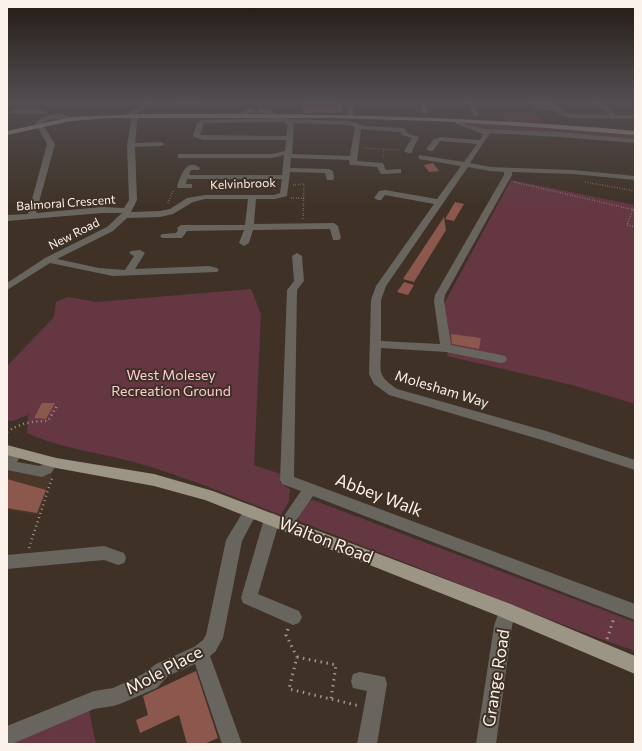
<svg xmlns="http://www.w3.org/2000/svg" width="642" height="751" viewBox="0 0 642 751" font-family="Commissioner,sans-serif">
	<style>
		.built { fill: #4b3728 }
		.green { fill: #643743 }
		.building { fill: #8c574d }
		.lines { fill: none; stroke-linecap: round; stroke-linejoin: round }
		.path-far3 { stroke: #a2978e; stroke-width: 1; stroke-dasharray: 0.5 1.5; stroke-linecap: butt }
		.path-far2 { stroke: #a2978e; stroke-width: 1.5; stroke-dasharray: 0.5 2; stroke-linecap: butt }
		.path-far1 { stroke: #a2978e; stroke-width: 2.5; stroke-dasharray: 1 3.5; stroke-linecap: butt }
		.path { stroke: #a2978e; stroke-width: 3; stroke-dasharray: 1.5 4.5; stroke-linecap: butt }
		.minor { fill: #68655e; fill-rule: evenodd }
		.major { fill: #9c9586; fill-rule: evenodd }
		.labels { text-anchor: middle; stroke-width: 4; stroke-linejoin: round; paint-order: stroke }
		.far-street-label { font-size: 12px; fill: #fbf2eb; stroke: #3f3126 }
		.park-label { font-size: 14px; fill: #fecad5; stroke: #3f3126 }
		.street-label { font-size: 14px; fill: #fbf2eb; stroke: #3f3126 }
		.near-street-label { font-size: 17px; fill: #fbf2eb; stroke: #3f3126 }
	</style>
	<rect width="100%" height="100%" fill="#3f3126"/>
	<path class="built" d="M7 459 53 470 38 515 7 510Z"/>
	<g class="green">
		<path d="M501 113H534L543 123 506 121Z"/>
		<path d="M467 123 571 129 635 135V140L562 133 483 128 465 124Z"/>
		<path d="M511 180 635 205V404L572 385 447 356 448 350 444 304Z"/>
		<path d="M251 289 261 314 254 465 281 474 280 483 290 489 289 501 281 515C231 496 182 475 130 461 95 452 60 448 27 433L28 415 13 421H7V366L54 317 56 302 68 297 97 302Z"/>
		<path d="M313 500 635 622V651L595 637 299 521 298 517 306 502Z"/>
		<path d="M89 710 96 744H12Z"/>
	</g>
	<g class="building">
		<path d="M303 102H342L343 113H303Z"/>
		<path d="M433 163 439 171 429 172 424 165Z"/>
		<path d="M455 202 464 204 454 221 445 219Z"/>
		<path d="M444 217 446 230 414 282 403 279Z"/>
		<path d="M404 282 414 285 408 295 397 292Z"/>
		<path d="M451 334 481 338 479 349 452 344Z"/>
		<path d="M42 403H55L46 419 34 418Z"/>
		<path d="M7 479 46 490 37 513 7 508Z"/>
		<path d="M196 671 218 738 204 744H187L179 715 140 733 136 720 148 715 143 696Z"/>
	</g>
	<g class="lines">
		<g class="path-far3">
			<path d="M154 107 173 106"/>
			<path d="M48 108 51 104H71L72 102"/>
			<path d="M363 148 401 150"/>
			<path d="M383 158 384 149"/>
		</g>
		<g class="path-far2">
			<path d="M514 182 635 210"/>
			<path d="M585 182 635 191"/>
			<path d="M293 185 304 184 303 219"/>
			<path d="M291 198H304"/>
			<path d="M168 203 173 191"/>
			<path d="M633 209 627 225 635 227"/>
		</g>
		<g class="path-far1">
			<path d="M7 432C20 423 33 421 48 421L58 404"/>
			<path d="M29 548 52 478"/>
		</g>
		<g class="path">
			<path d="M288 629 286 635 297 657 289 689 360 706"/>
			<path d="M607 639 614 618"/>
			<path d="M297 657 336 665 331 699"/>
		</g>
		<g class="minor">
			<path d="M144 102H150L143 110 134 114 138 116 135 143 161 142 165 144 161 146 135 147 137 200 131 212 160 211 170 209 187 198 205 195H274L280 193 282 179H187L186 184H192V188H178L177 186C181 176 186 157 200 168L199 170H191L189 175H282L284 155 272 158H178V154H272L285 151 286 140H204L194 137 193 136 197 123 201 120 281 118 282 115 284 114 287 116V119L349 121 365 126 403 128 405 129 407 133 419 137 411 153H408L404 151 412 138 402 135 400 132 361 129 357 161 383 163 386 170 401 169V173L384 174H381L377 167 353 165H350L349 160 291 158 290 168 329 169 333 171 334 178 333 180H327L325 173 290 172 287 196 275 199H256L254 224 334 223 338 226 341 238 339 240H333L330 229 253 230 249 243 244 246 239 243 244 230 187 231 182 238H162L160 236 162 234 176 233 178 230 177 228 181 225H245L248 199H205L193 202 173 214 160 217 127 218 113 231 57 259 99 268 125 270 134 256 129 253 131 251 140 250 145 253 135 269 209 266 217 268 219 270 217 272 113 276 50 263 7 290V283L45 258 107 227 122 213H102L7 221V215L28 214 47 144 35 123C44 113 64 111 74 119 67 124 55 114 42 123L55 144 36 213 102 207 124 208 129 200 127 145 132 115 125 118 122 116 139 108ZM283 122 288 126 286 136 200 135 204 123ZM293 123 348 125 355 127 350 156 292 154 294 125Z"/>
			<path d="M177 102 207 103 210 105 207 107H182L177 105Z"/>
			<path d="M348 102H354L353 117 350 119 347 117Z"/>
			<path d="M421 102H427V114L422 113Z"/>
			<path d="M467 102H473L479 115 478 116H474Z"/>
			<path d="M533 102H555L563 112 570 114 609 115 601 107 590 106 587 104C598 97 609 107 616 115H635V119L569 118 559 114 555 110H541L533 107 530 104ZM551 105 552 106H539Z"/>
			<path d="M96 103H111L114 105 111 107 94 106V104Z"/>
			<path d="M251 109 254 111 253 112 248 113 244 117 239 116 244 110Z"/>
			<path d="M260 109 272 111 279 116 276 118 268 114 258 112V110Z"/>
			<path d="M13 110H44L47 112 44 114 11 113 10 112Z"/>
			<path d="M457 119 468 125 485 129 560 132 635 139V143L560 137 490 133 470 163 490 167 573 170 635 176V180L573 174 512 172V175L445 295 444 301 451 345 501 355 505 356 507 359 505 362 501 363 446 352 381 348C381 373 376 374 397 389L546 431 635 460V470L542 440 389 395 374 384 369 374 371 300 376 286 434 204 385 195 381 200H378L374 198 379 191 385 190 437 199 461 166 419 159V155L464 162 477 144 440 141 433 151H430L426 149 434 139 440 137 480 140 483 134 457 124 454 121ZM468 167 490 171 504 172V175L435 295 434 301 440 344 381 341V300L386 286Z"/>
			<path d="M297 253 302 256 304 281 297 290 294 477 635 604V620L313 496 291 528 286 530 281 528 278 524 281 520 301 491 282 484 280 480 287 290 294 281 292 256Z"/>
			<path d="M15 448 20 449 22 453 17 462 40 466C46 461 48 456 57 458L59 462 51 473 42 477 7 470V455L10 449Z"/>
			<path d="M251 505 256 507 258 511 242 541 223 638 215 652 210 656 242 744H222L195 664 168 676 157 688 120 704 113 706 94 709 12 744H7V726L94 691 113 688 143 674 156 664 194 647 203 640 206 635 226 540 246 507Z"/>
			<path d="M272 513 277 515 280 519 258 594 299 611 302 617 299 623 293 625 243 603 241 598 264 519 267 515Z"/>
			<path d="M104 546 124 553 126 558 124 563 118 565 104 560 7 569V555Z"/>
			<path d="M507 603 513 605 516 611 512 626 496 744H476L494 626 501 605Z"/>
			<path d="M360 672 385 677 387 684 377 744H357L367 691 353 688 351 681 353 674Z"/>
		</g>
		<g class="major">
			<path d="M145 114C309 113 472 116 635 131V135L534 127 434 121 333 118H110L71 121 7 135V131L71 117Z"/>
			<path d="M7 445 56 458 154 474 213 491 513 605 635 656V674L501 617 205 500 154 486 56 468 7 455Z"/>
		</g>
	</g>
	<linearGradient id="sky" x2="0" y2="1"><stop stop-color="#231b15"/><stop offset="0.49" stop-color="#524e52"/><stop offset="1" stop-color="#524e52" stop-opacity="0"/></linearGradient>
	<rect width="642" height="207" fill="url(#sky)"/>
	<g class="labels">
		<g class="far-street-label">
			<text transform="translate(243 184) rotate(-2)" y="4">Kelvinbrook</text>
			<text transform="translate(66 203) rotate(-4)" y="4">Balmoral Crescent</text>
			<text transform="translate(74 234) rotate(-27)" y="4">New Road</text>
		</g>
		<g class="park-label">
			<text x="171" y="380">West Molesey<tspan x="171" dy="16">Recreation Ground</tspan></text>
		</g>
		<g class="street-label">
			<text transform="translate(442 389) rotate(17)" y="5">Molesham Way</text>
		</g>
		<g class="near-street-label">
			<text transform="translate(379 495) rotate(21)" y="6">Abbey Walk</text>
			<text transform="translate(326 540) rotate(21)" y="6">Walton Road</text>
			<text transform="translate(164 670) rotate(-28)" y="6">Mole Place</text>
			<text transform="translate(496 678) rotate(-81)" y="6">Grange Road</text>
		</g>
	</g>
	<rect width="642" height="751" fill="none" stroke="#fbf2eb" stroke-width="16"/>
</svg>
